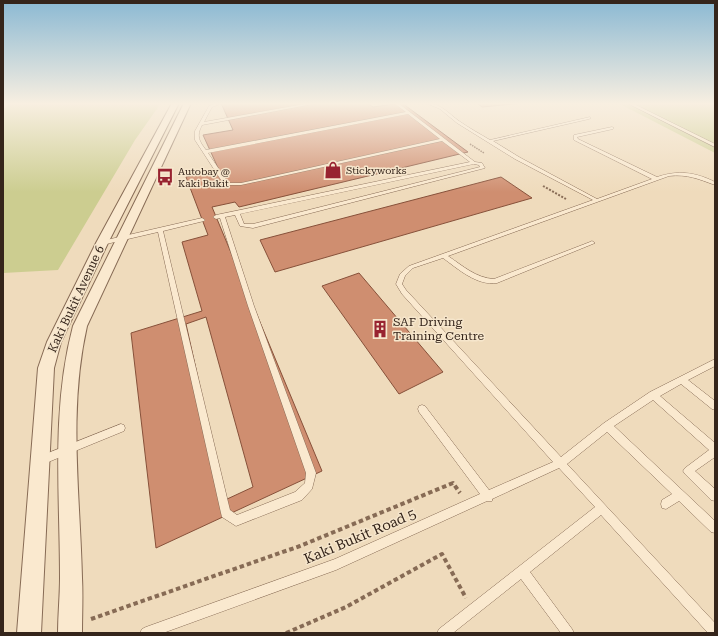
<svg xmlns="http://www.w3.org/2000/svg" width="718" height="636" viewBox="0 0 718 636" font-family="'Roboto Serif',serif">
	<style>
		.green { fill: #cccd90 }
		.building { fill: #cf8e70; stroke: #87513a; fill-rule: evenodd }
		.lines { fill: none; stroke-linecap: round; stroke-linejoin: round }
		.lane-casing { stroke: #876b55; stroke-width: 1 }
		.street-casing { stroke: #876b55; stroke-width: 2 }
		.path-far2 { stroke: #876b55; stroke-width: 1.5; stroke-dasharray: 1.5 1; stroke-linecap: butt }
		.path-far1 { stroke: #876b55; stroke-width: 2; stroke-dasharray: 2 1.5; stroke-linecap: butt }
		.path { stroke: #876b55; stroke-width: 4; stroke-dasharray: 4.5 3; stroke-linecap: butt }
		.lane { fill: #fae9cf; fill-rule: evenodd }
		.street { fill: #fae9cf; fill-rule: evenodd }
		.labels { text-anchor: middle; stroke-width: 3; stroke-linejoin: round; paint-order: stroke }
		.far-poi-label { font-size: 10px; fill: #35251b; stroke: #f6e6cc; text-anchor: start }
		.street-label { font-size: 12px; fill: #35251b; stroke: #f6e6cc }
		.poi-label { font-size: 12px; fill: #35251b; stroke: #f6e6cc; text-anchor: start }
		.near-street-label { font-size: 14px; fill: #35251b; stroke: #f6e6cc }
	</style>
	<rect width="100%" height="100%" fill="#efdbbc"/>
	<g class="green">
		<path d="M12 103H161L135 140 58 270 3 273V109Z"/>
		<path d="M618 103H715V153Z"/>
	</g>
	<g class="building">
		<path d="M221 103H367L373 107 402 103 468 152 239 207 235 202 212 207 322 471 156 548 131 333 202 311 182 242 208 235 186 177 219 170 203 135 233 130ZM206 317 253 487 225 500 186 324Z"/>
		<path d="M477 103H523L482 107Z"/>
		<path d="M501 177 532 198 275 272 260 240Z"/>
		<path d="M359 273 443 372 399 394 322 286Z"/>
	</g>
	<g class="lines">
		<g class="lane-casing">
			<g id="lane">
				<path d="M217 103H223L212 107 204 122 310 103H318L202 125C196 136 199 141 206 150L406 112 394 103H398L475 162 482 163 485 168 253 228 240 226 235 215 225 217 254 306 316 473 312 489 302 500 236 526 222 517 221 513 158 232 102 245 99 243 102 241 202 218 205 220 204 221 163 231 228 502 230 510 237 515 295 492 305 483 306 473 248 306 220 218 216 219 213 217 216 215 470 162 442 141 241 185H227L221 180 195 140V131L209 106ZM408 114 440 139 241 183H230L225 178 208 153ZM474 164 479 165 480 167 253 224H244L240 214Z"/>
				<path d="M426 103C441 103 449 114 459 121 469 128 480 134 490 140L590 117 591 118 589 119 493 141 519 157 597 199 652 179 574 140V135L612 127 614 128 613 129 577 137 578 139 657 177C678 170 695 172 715 182V185C698 179 688 174 669 176L448 256C463 266 476 278 494 279L590 242 592 241 595 243 497 283C477 286 458 269 443 258L413 268 405 276 402 284 406 290 561 457 604 423 650 392 715 359V366L688 380 715 401V410L712 409 681 384 660 396 715 443V457L695 471 715 489V501L711 500 685 474 683 471 685 468 709 450 653 400 614 426 715 521V533L711 532 679 501 666 509 662 508 661 504 662 500 672 494 607 432 567 464 715 623V633H708L601 515 530 572 572 629 574 633H561L521 579 453 633H437L439 629 595 507 559 468 492 499V501H487L336 570 163 633H140L142 629 146 627 335 559 480 494 419 412 418 409 419 406 422 405 425 406 489 490 553 462 402 294 396 284 400 274 409 266 593 200 515 159 457 123 440 109Z"/>
				<path d="M627 103H632L715 144V147Z"/>
				<path d="M121 424 124 425 125 428 124 431 41 465 38 463 36 460 38 457Z"/>
			</g>
		</g>
		<g class="street-casing">
			<g id="street">
				<path d="M172 103H179L108 243 61 342 54 368 41 633H17L38 368 47 342 96 243Z"/>
				<path d="M184 103H191L87 326C68 410 80 494 82 578 83 596 82 615 82 633H58C58 615 60 596 60 578 60 493 51 409 73 326Z"/>
			</g>
		</g>
		<path class="path-far2" d="M470 144 484 153"/>
		<path class="path-far1" d="M543 186 566 199"/>
		<g class="path">
			<path d="M91 619 300 546 453 483 460 493"/>
			<path d="M286 633 346 607 442 554 466 598"/>
		</g>
		<use href="#lane" class="lane"/>
		<use href="#street" class="street"/>
	</g>
	<linearGradient id="sky" x2="0" y2="1"><stop stop-color="#8bb9d3"/><stop offset="0.54" stop-color="#f8efe1"/><stop offset="1" stop-color="#f8efe1" stop-opacity="0"/></linearGradient>
	<rect width="718" height="192" fill="url(#sky)"/>
	<defs>
		<g id="shop-bare" transform="scale(1.38)"><path d="M-5-2.5h2.3a2.7 3.5 0 0 1 5.4 0H5L5.5 6h-11ZM-1.5-2.5h3a1.5 2.3 0 0 0-3 0Z" fill="#982330" stroke="#f6e6cc" stroke-width="2.5" paint-order="stroke"/></g>
		<g id="bus-bare" transform="scale(1.38)"><path d="M-5-6H5V4H4V6H2V4H-2V6H-4V4H-5ZM-3.5-4V0h7V-4ZM-3.5 1.2v1.5H-2V1.2ZM2 1.2v1.5H3.5V1.2Z" fill="#982330" stroke="#f6e6cc" stroke-width="2.5" paint-order="stroke"/></g>
		<g id="building-bare" transform="scale(1.38)"><path d="M-4-6H4V6H1V3H-1V6H-4ZM-2.5-4.3h1.7v1.8h-1.7ZM.8-4.3h1.7v1.8H.8ZM-2.5-1h1.7V.8h-1.7ZM.8-1h1.7V.8H.8Z" fill="#982330" stroke="#f6e6cc" stroke-width="2.5" paint-order="stroke"/></g>
	</defs>
	<g fill-rule="evenodd">
		<use href="#shop-bare" x="333" y="170"/>
		<use href="#bus-bare" x="165" y="177"/>
		<use href="#building-bare" x="380" y="329"/>
	</g>
	<g class="labels">
		<g class="far-poi-label">
			<text x="346" y="174">Stickyworks</text>
			<text x="178" y="175">Autobay @<tspan x="178" dy="12">Kaki Bukit</tspan></text>
		</g>
		<g class="street-label">
			<text transform="translate(76 299) rotate(-65)" y="4">Kaki Bukit Avenue 6</text>
		</g>
		<g class="poi-label">
			<text x="393" y="326">SAF Driving<tspan x="393" dy="14">Training Centre</tspan></text>
		</g>
		<g class="near-street-label">
			<text transform="translate(360 536) rotate(-23)" y="5">Kaki Bukit Road 5</text>
		</g>
	</g>
	<rect width="718" height="636" fill="none" stroke="#35251b" stroke-width="8"/>
</svg>
